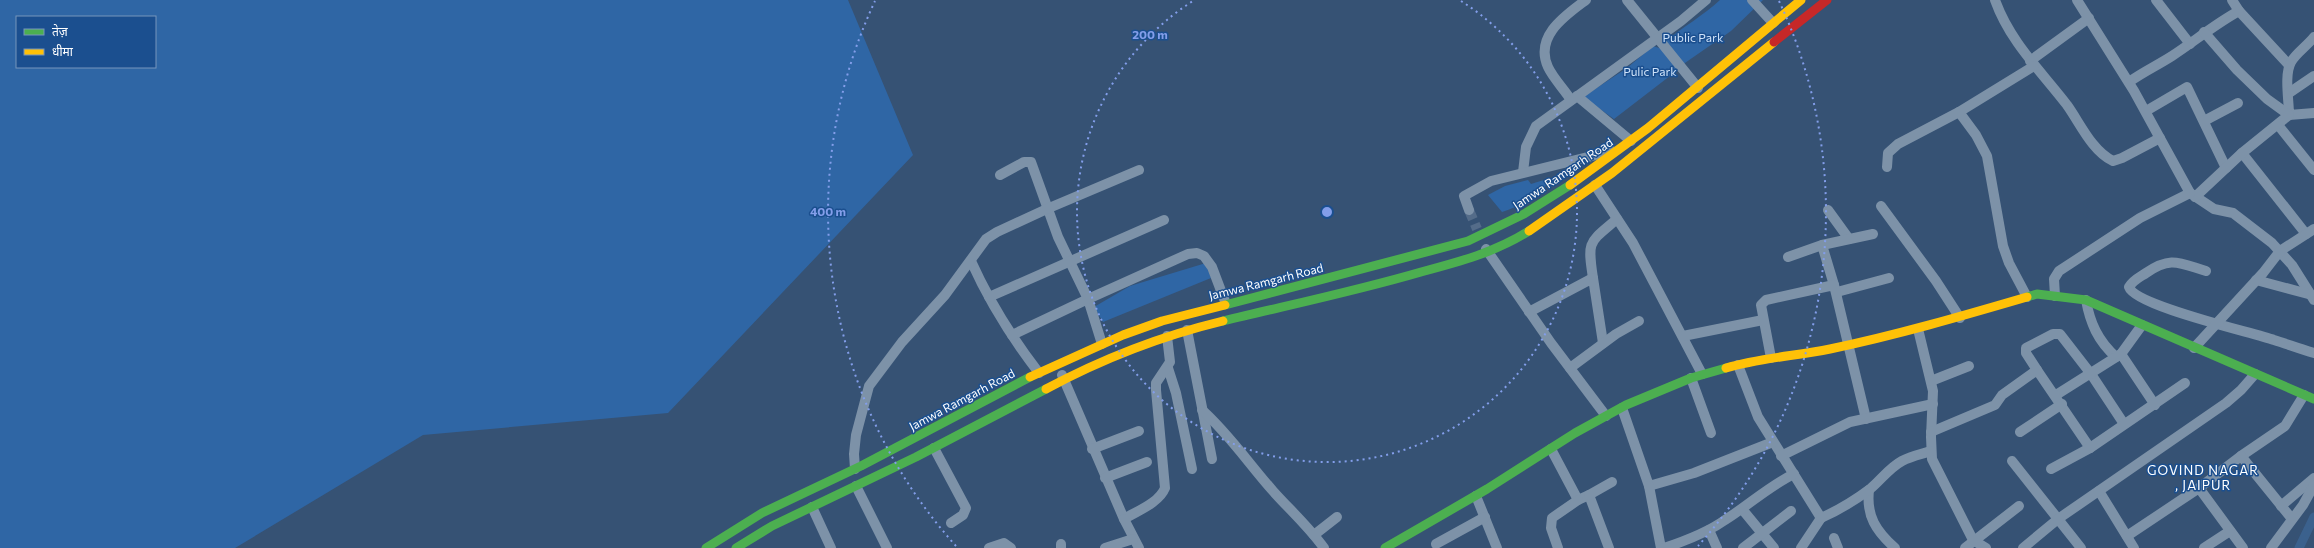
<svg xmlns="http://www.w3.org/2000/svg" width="2314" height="548" viewBox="0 0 2314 548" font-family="Commissioner,'Noto Sans Devanagari',sans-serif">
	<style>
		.green { fill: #2f66a5; fill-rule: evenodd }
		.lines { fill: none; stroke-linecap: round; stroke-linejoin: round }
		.canal { stroke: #3b618d; stroke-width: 9 }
		.street-tunnel { stroke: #546c89; stroke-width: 10; stroke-dasharray: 10 5; stroke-linecap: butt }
		.street { stroke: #7d92a8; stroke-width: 10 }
		.fast { stroke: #4caf50; stroke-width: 9 }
		.slow { stroke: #ffc107; stroke-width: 9 }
		.jam { stroke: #c62828; stroke-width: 9 }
		.ring { fill: none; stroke: #839eea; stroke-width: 2; stroke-dasharray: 2 4 }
		.labels { text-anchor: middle; stroke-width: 3; stroke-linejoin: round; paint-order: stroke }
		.park-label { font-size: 12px; fill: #cfe3fa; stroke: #1b4f8f }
		.street-label { font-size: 12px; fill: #fff; stroke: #1b4f8f }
		.neighbourhood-label { font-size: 13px; letter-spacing: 1px; fill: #fff; stroke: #1b4f8f }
		.centre { fill: #839eea; stroke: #1b4f8f; stroke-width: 2 }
		.ring-label { font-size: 12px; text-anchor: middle; font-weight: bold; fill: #839eea; stroke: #1b4f8f; stroke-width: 3; stroke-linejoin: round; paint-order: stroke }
	</style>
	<rect width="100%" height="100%" fill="#365274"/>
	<g class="green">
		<path d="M0 0H848L913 155 668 413 423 435 235 548H0ZM17 17H155V67H17Z"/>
		<path d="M1720 0H1763L1731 31 1682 65 1666 41C1683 27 1704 15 1720 0Z"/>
		<path d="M1653 46 1662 49 1679 69 1614 119 1583 97 1627 68Z"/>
		<path d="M1547 179 1549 183C1535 196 1521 206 1502 212L1488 195 1505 186 1528 180 1531 184Z"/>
		<path d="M1206 263 1211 278 1103 322 1094 307 1130 286Z"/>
	</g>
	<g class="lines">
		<path class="canal" d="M2299 548 2314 517"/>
		<path class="street-tunnel" d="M1469 210 1477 229"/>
		<g class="street">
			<path d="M1627 0 1698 88"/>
			<path d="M1752 0 1773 23"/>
			<path d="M1995 0C2010 42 2041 71 2067 105 2080 123 2092 151 2113 161L2122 158 2160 138"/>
			<path d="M2156 0 2190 44"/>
			<path d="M2239 11 2289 65"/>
			<path d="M2314 37C2307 46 2296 53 2291 62 2284 75 2289 100 2289 115L2314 113"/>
			<path d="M2030 61 2089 18"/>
			<path d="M2129 82C2143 72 2158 65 2172 56 2195 41 2215 24 2239 11L2232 0"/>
			<path d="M2289 93 2314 76"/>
			<path d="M1577 96 1631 141"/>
			<path d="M1571 100C1564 89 1553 78 1548 67 1534 36 1566 15 1586 0"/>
			<path d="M2146 111 2187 87 2226 168"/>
			<path d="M1959 112 1976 135 1987 156 2003 246 2009 263 2027 297"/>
			<path d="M2204 121 2238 103"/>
			<path d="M2278 125 2314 170"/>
			<path d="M2242 153 2306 234"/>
			<path d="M1887 167 1888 153 1898 144 1959 112 2034 66"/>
			<path d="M1523 172 1526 147 1536 126 1681 21 1706 0"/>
			<path d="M1000 175 1024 162H1031L1058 237 1088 299 1102 344"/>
			<path d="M1595 185 1633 243 1702 374"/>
			<path d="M2190 193 2214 209 2233 213 2272 243 2292 265 2314 300"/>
			<path d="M2195 197 2242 153 2289 115 2267 99 2237 70 2204 32"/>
			<path d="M1881 206 1936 281 1960 318"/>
			<path d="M1469 210 1464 196 1491 181 1612 151"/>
			<path d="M1828 210 1849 239"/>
			<path d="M1822 245 1834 285"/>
			<path d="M1486 249 1551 343 1606 416"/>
			<path d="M1788 257 1822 245 1873 234"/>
			<path d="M971 261C989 301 1012 338 1039 373"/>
			<path d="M2206 271C2179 263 2171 256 2146 273 2140 277 2133 280 2129 287 2135 306 2251 332 2274 340 2287 344 2300 349 2314 353"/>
			<path d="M1593 278C1587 240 1589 243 1617 219"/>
			<path d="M2256 280 2312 295"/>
			<path d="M1837 292 1889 278"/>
			<path d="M2055 296 2054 279 2059 271 2140 218 2190 193 2134 91 2077 0"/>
			<path d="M989 297 1164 220"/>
			<path d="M2086 300C2090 323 2098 341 2116 357"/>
			<path d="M1529 312 1593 278 1603 343"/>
			<path d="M2142 325 2121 354 2155 405"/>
			<path d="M1918 329 1933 391 1931 437 1932 459 1973 540 1986 548"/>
			<path d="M1187 330 1212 459"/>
			<path d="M1012 335 1088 299 1188 254 1197 253 1204 256 1212 267 1226 304"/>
			<path d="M1683 336 1763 320"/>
			<path d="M2194 348 2263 273 2280 251 2314 229"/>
			<path d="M1771 358 1761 305 1766 300 1834 285 1866 419"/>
			<path d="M1738 365 1758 417 1821 518 1801 548"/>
			<path d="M1168 368 1176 393 1192 469"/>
			<path d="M1570 368 1616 334 1639 321"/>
			<path d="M2037 370 2026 353V348L2053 334H2060L2091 374 2124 424"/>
			<path d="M1062 375 1124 519C1137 511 1159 503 1165 488L1156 390V383L1170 362 1167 336"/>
			<path d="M1691 378 1711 433"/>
			<path d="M1931 381 1969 366"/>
			<path d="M2056 395 2121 354"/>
			<path d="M1622 408 1649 486 1694 473 1773 442"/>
			<path d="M1202 410C1229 434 1249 464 1273 491 1290 510 1309 527 1324 548"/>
			<path d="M1931 432 1995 405 2002 395 2037 370 2090 448"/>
			<path d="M2020 432 2062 404"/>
			<path d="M934 448 966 508 963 515 951 523"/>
			<path d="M1092 449 1139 431"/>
			<path d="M1551 449 1578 500 1589 495 1609 548"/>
			<path d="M1781 456 1850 422 1933 404"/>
			<path d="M2241 456 2285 426 2304 395"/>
			<path d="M2012 461 2081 548"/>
			<path d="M855 469 854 454 856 435 869 386 902 342 945 295 986 239 997 232 1049 208 1139 170"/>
			<path d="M2051 469 2090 448 2185 383"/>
			<path d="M1105 478 1147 462"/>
			<path d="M856 486 887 548"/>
			<path d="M1649 486 1661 548"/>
			<path d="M2199 488 2241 456 2292 519"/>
			<path d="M1869 490C1866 516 1876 531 1895 548"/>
			<path d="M2099 491 2134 548"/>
			<path d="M1589 495 1612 482"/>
			<path d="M1476 496 1497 548"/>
			<path d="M2281 506 2314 478"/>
			<path d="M812 507 831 548"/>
			<path d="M1742 509 1774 548"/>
			<path d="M1821 518C1839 510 1854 501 1870 489 1881 480 1889 468 1902 461 1911 456 1922 454 1931 451"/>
			<path d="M1124 519 1139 548"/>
			<path d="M1709 530 1717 548"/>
			<path d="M1314 535 1337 517"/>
			<path d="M2127 536 2199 488 2243 548"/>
			<path d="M1834 538 1838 548"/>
			<path d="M1061 544V548"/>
			<path d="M1436 544 1485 517"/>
			<path d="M989 548 1004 543 1011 548"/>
			<path d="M1105 548 1133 539"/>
			<path d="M1558 548 1551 528 1552 518 1578 500"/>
			<path d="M1664 548C1685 541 1707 533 1725 520 1749 505 1769 486 1794 474"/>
			<path d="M1743 548 1791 511"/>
			<path d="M1965 548 2019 506"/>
			<path d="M2023 548 2058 519 2226 403 2241 390 2255 374"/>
			<path d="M2204 548 2230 531"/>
			<path d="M2271 548 2303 505 2314 485"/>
		</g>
		<g class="fast">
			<path d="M2027 297 2037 294 2086 300 2314 399"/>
			<path d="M1225 305 1468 241 1524 214 1570 185"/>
			<path d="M1223 321C1289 305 1356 291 1421 272 1459 262 1496 252 1529 231"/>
			<path d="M706 548 762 513 861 466 1030 377"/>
			<path d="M736 548 772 526 916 457 1046 389"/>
			<path d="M1385 548 1487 489 1575 433 1626 405 1691 378 1726 368"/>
		</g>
		<g class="slow">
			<path d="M1570 185 1648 128 1801 0"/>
			<path d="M1529 231 1612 173 1774 42"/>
			<path d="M1726 368C1760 358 1795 356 1830 349 1897 335 1962 316 2027 297"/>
			<path d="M1030 377 1123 335 1162 321 1225 305"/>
			<path d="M1046 389C1102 359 1161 336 1223 321"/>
		</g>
		<path class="jam" d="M1774 42 1827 0"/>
	</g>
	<g class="ring">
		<path d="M1461 1A250 250 0 1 1 1193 1"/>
		<path d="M956 546A499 499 0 0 1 875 1M1779 1A499 499 0 0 1 1698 546"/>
	</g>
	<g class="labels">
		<g class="park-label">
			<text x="1693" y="42">Public Park</text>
			<text x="1650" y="76">Pulic Park</text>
		</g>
		<g class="street-label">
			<text transform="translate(1563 174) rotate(-34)" y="4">Jamwa Ramgarh Road</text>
			<text transform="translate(1266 282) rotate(-14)" y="4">Jamwa Ramgarh Road</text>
			<text transform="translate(962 400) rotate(-28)" y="4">Jamwa Ramgarh Road</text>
		</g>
		<g class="neighbourhood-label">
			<text x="2203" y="475">GOVIND NAGAR<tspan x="2203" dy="15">, JAIPUR</tspan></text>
		</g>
	</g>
	<circle cx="1327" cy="212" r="6" class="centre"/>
	<g class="ring-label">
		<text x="1150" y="39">200 m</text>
		<text x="828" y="216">400 m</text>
	</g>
	<rect x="16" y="16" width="140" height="52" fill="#1b4f8f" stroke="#7695bc"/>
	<rect x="24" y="29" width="20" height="6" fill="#4caf50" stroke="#7695bc"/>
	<text x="52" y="36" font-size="12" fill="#ffffff">तेज़</text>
	<rect x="24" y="49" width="20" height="6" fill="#ffc107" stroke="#7695bc"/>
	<text x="52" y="56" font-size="12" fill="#ffffff">धीमा</text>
</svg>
